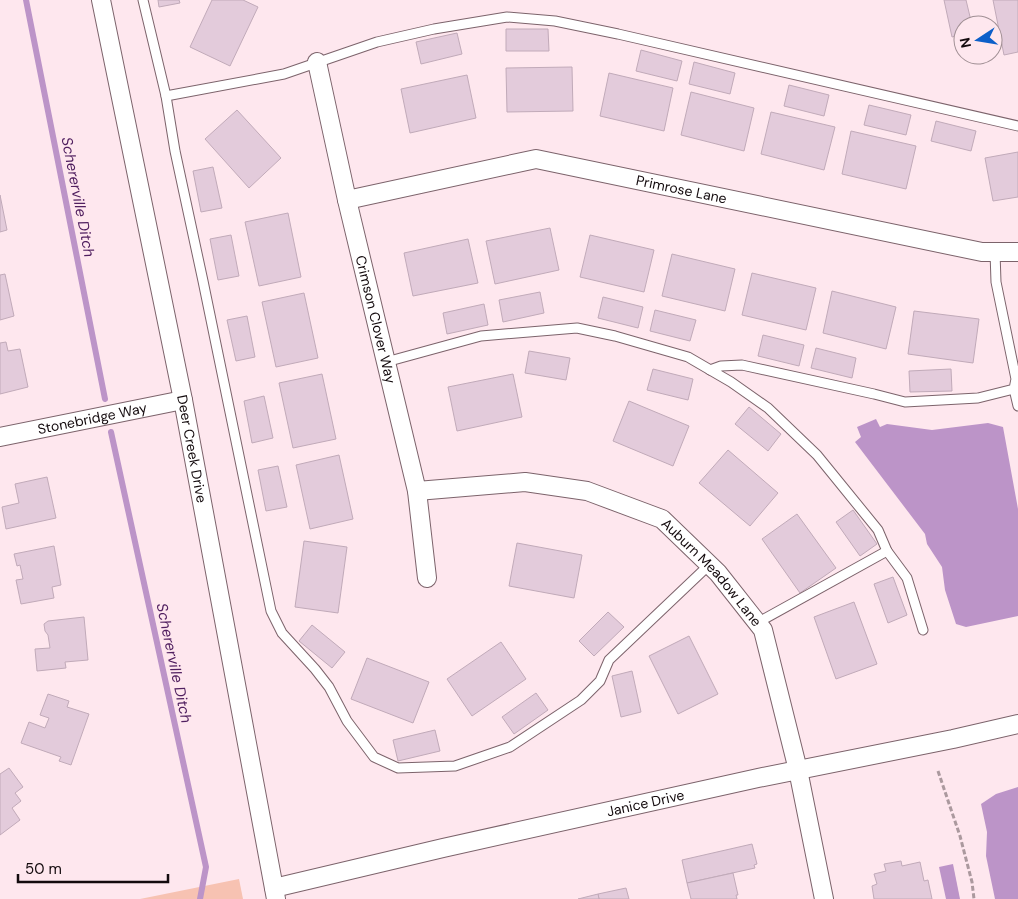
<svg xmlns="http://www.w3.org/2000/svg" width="1018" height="899" viewBox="0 0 1018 899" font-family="'DM Sans',sans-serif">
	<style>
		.green { fill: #f7c2b2 }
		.water { fill: #bc94c8 }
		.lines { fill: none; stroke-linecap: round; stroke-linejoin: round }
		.stream { stroke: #bc94c8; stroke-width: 6 }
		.building { fill: #e3cbdb; stroke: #c1aab9 }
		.service-casing { stroke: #7c636b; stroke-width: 11 }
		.minor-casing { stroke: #7c636b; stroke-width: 20 }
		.path { stroke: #ab999e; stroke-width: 3; stroke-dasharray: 5 2.5; stroke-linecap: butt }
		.service { stroke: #fff; stroke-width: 9 }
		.minor { stroke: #fff; stroke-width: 18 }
		.labels { text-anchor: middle; stroke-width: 4; stroke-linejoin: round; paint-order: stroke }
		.street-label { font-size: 14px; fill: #130a0d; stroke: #fee7ee }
		.water-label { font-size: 15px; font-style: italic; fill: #512060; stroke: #fee7ee }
	</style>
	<rect width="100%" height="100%" fill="#fee7ee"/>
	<path class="green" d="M239 879 243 899H140Z"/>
	<g class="water">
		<path d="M876 419 880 427 887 424 932 430 988 423 1003 427 1018 509V616L966 627 956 624 945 590 942 567 927 544 925 534 855 442 861 437 857 427Z"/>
		<path d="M1018 787V899H995L986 856 987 832 981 804 996 794Z"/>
		<path d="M953 864 960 899H946L939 867Z"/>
	</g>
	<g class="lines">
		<g class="stream">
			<path d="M26 0 105 399"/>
			<path d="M111 432 206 867 200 899"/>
		</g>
	</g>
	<g class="building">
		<path d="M158 0H179L180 3 159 7Z"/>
		<path d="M212 0H243L258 7 230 66 190 47Z"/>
		<path d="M944 0H966L972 25H963V34L952 37Z"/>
		<path d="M993 0H1018V52L1004 55Z"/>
		<path d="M506 29H548L549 51H506Z"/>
		<path d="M457 33 462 54 421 64 416 42Z"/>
		<path d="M641 50 682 61 677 81 636 71Z"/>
		<path d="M694 62 735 73 730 94 689 84Z"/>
		<path d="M572 67 573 111 507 112 506 68Z"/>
		<path d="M609 73 673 88 664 131 600 116Z"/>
		<path d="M467 75 476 118 410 133 401 89Z"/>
		<path d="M789 85 829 95 824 116 784 106Z"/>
		<path d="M691 92 754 108 744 151 681 135Z"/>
		<path d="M869 105 911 115 906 135 864 125Z"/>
		<path d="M237 110 281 158 249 188 205 139Z"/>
		<path d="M771 112 835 127 824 170 761 154Z"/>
		<path d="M936 121 976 131 971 151 931 141Z"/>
		<path d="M851 131 916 146 906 189 842 174Z"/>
		<path d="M1018 152V197L993 201 985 158Z"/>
		<path d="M213 167 222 208 201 212 193 171Z"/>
		<path d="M0 195 7 230 0 232Z"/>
		<path d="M288 213 301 277 259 286 245 222Z"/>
		<path d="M550 228 559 270 495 284 486 241Z"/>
		<path d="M231 235 239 276 218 280 210 239Z"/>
		<path d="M590 235 654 250 644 292 580 277Z"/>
		<path d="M468 239 478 283 413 296 404 253Z"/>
		<path d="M672 254 735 269 725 311 662 296Z"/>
		<path d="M752 273 816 288 806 330 742 315Z"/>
		<path d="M5 274 14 316 0 320V275Z"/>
		<path d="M832 291 896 307 886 349 823 333Z"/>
		<path d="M540 292 544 313 503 322 499 300Z"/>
		<path d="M304 293 318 358 276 367 262 302Z"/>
		<path d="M603 297 643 307 638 328 598 318Z"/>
		<path d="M484 304 488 325 447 334 443 313Z"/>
		<path d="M655 310 696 320 690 341 650 331Z"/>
		<path d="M914 311 979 319 973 363 908 354Z"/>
		<path d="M247 316 255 357 236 361 227 320Z"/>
		<path d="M763 335 804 345 799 366 758 356Z"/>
		<path d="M6 342 8 351 20 349 28 387 0 394V343Z"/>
		<path d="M816 348 856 358 852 378 811 368Z"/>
		<path d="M529 351 570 358 566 380 525 373Z"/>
		<path d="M653 369 693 379 688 400 647 390Z"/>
		<path d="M951 369 952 391 910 392 909 371Z"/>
		<path d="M322 374 336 439 293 448 279 383Z"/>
		<path d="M513 374 522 417 457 431 448 387Z"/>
		<path d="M264 396 273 438 252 443 244 401Z"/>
		<path d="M629 401 689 426 673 466 613 441Z"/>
		<path d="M749 407 781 434 768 451 735 424Z"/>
		<path d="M728 450 778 493 750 526 699 483Z"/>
		<path d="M339 455 353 519 310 529 296 465Z"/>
		<path d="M278 466 287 507 266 511 258 470Z"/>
		<path d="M47 477 56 518 6 529 2 507 19 503 15 484Z"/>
		<path d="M853 510 877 544 860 556 836 522Z"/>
		<path d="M797 514 836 568 800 593 762 539Z"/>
		<path d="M304 541 347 547 338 613 295 607Z"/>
		<path d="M517 543 582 555 574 598 509 586Z"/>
		<path d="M54 546 61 585 52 587 54 598 21 604 16 580 23 579 20 565 17 566 14 554Z"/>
		<path d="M893 577 907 615 888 623 874 584Z"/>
		<path d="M854 602 877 664 836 679 814 617Z"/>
		<path d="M608 612 624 627 594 656 579 641Z"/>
		<path d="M84 617 88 660 65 662 66 668 37 671 35 649 50 648 48 635 45 631 44 624 48 621Z"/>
		<path d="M312 625 345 652 332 668 299 641Z"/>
		<path d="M689 636 718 694 678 714 649 656Z"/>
		<path d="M501 642 526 679 472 716 447 679Z"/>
		<path d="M367 658 429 682 413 723 351 699Z"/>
		<path d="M632 671 641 712 621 717 612 676Z"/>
		<path d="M536 693 548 710 514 734 502 717Z"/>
		<path d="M48 694 69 701 67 707 89 714 71 765 59 761 61 757 21 743 29 722 45 728 49 718 40 715Z"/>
		<path d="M435 730 440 751 398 761 393 740Z"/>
		<path d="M9 768 23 787 15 793 21 801 12 808 20 820 0 835V774Z"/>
		<path d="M752 844 757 864 754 865 755 868 687 883 682 860Z"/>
		<path d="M901 861 902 866 920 862 924 881 928 880 932 899H874L872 886 877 884 874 874 886 871 884 864Z"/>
		<path d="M733 873 738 895H736L737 899H691L687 883Z"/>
		<path d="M626 888 629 899H599L598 894Z"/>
		<path d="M598 894 599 899H578Z"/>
	</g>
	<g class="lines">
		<g class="service-casing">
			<g id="service">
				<path d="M143 0 166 96 175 151 203 281 271 611 282 633 315 669 329 687 347 721 374 757 398 768 455 766 510 747 581 700 600 681 609 660 709 565"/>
				<path d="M166 96 284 74 377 42 434 29 507 17 555 21 618 34 1018 126"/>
				<path d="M386 362 481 336 577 328 615 336 688 357 731 382 768 408 817 455 878 530 887 551 907 578 923 630"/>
				<path d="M710 370 721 366 742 365 874 394 905 402 978 398 1014 389 1016 379 996 282 995 252"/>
				<path d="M1014 389 1018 406"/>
				<path d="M757 623 887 551"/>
			</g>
		</g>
		<g class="minor-casing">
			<g id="minor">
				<path id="s1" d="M101 0 183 400 276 899"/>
				<path id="s2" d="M317 62 347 200 417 491 427 578"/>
				<path id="s3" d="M347 200 536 159 982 252H1018"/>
				<path id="s4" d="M0 437 183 400"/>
				<path id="s5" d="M417 491 525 482 587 491 662 519 718 573 763 630 798 770 824 899"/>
				<path id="s6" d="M274 888 443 848 758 778 953 739 1018 724"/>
			</g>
		</g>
		<path class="path" d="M938 771 960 836 972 882 974 899"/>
		<use href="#service" class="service"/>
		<use href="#minor" class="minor"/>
	</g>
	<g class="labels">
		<g class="street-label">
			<text dy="5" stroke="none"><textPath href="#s3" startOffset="342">Primrose Lane</textPath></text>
			<text dy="5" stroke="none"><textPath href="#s2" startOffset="264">Crimson Clover Way</textPath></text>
			<text dy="5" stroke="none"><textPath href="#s4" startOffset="94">Stonebridge Way</textPath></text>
			<text dy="5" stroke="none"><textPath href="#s1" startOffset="458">Deer Creek Drive</textPath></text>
			<text dy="5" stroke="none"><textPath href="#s5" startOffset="324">Auburn Meadow Lane</textPath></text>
			<text dy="5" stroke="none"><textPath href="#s6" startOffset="381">Janice Drive</textPath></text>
		</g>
		<g class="water-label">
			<text transform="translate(78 197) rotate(79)" y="5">Schererville Ditch</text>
			<text transform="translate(174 663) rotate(78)" y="5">Schererville Ditch</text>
		</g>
	</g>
	<g transform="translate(978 40) rotate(258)"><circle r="24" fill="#fee7ee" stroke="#a08f94"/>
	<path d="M0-4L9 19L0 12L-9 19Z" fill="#0c5fc9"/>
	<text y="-8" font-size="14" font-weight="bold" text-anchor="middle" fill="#130a0d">N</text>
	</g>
	<path d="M18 874v8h150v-8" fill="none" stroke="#130a0d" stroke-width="2.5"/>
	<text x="25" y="874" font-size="15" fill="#130a0d" stroke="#fee7ee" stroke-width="4" paint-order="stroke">50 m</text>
</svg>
